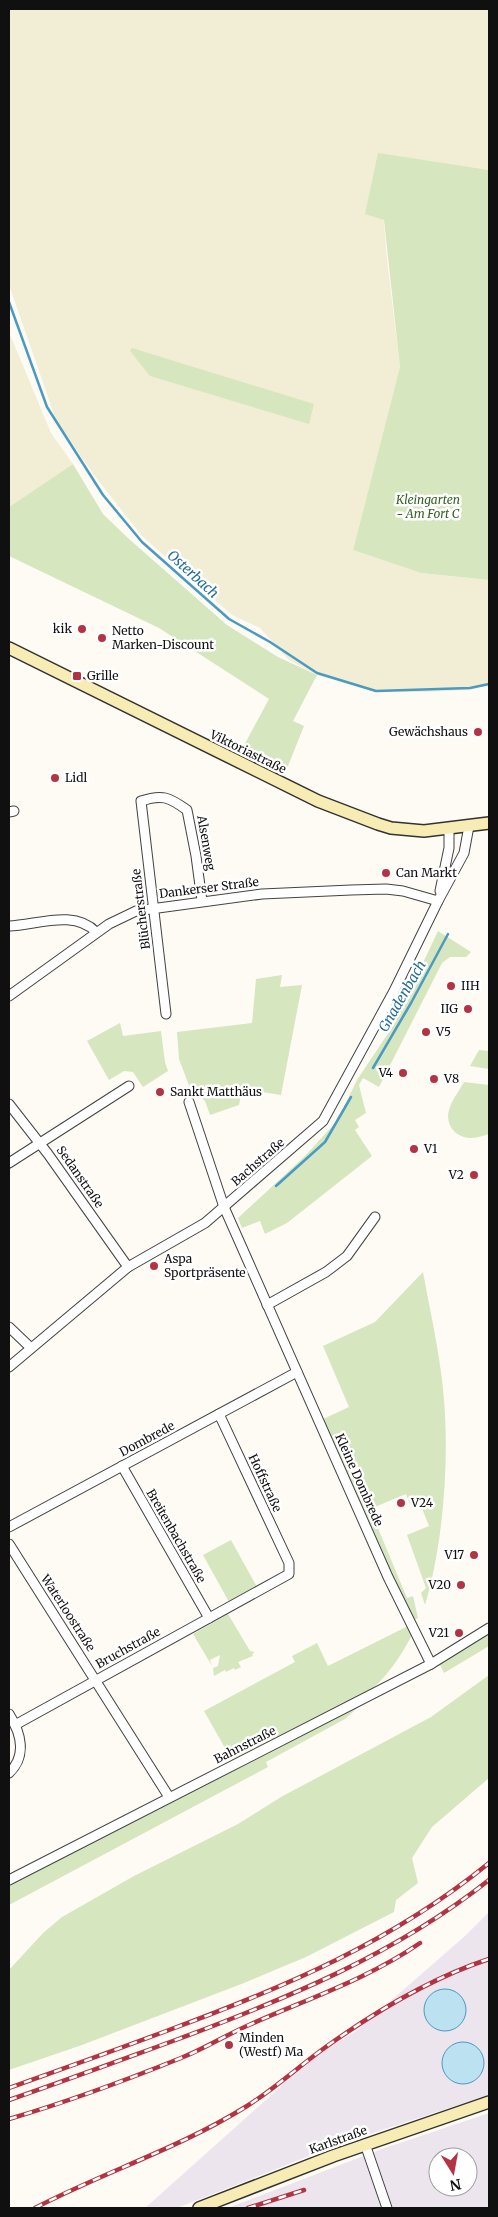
<svg xmlns="http://www.w3.org/2000/svg" width="498" height="2217" viewBox="0 0 498 2217" font-family="Merriweather,serif">
	<style>
		.industrial { fill: #ece5ed; fill-rule: evenodd }
		.farmland { fill: #f2eed5 }
		.green { fill: #d6e6bf }
		.water { fill: #bce1f1; stroke: #4a9ac2 }
		.lines { fill: none; stroke-linecap: round; stroke-linejoin: round }
		.stream { stroke: #4a9ac2; stroke-width: 2.5 }
		.street-casing { stroke: #434343; stroke-width: 11 }
		.secondary-casing { stroke: #323232; stroke-width: 14 }
		.street { stroke: #fff; stroke-width: 9 }
		.secondary { stroke: #f8ecb5; stroke-width: 11 }
		.rail-casing { stroke: #b43342; stroke-width: 4.5 }
		.rail { stroke: #fff; stroke-width: 2.5; stroke-dasharray: 8; stroke-linecap: butt }
		.poi-dot { fill: #b43342; stroke: #fff; stroke-width: 2 }
		.labels { text-anchor: middle; stroke-width: 5; stroke-linejoin: round; paint-order: stroke }
		.park-label { font-size: 12px; font-style: italic; fill: #366325; stroke: #fff }
		.poi-label { font-size: 12px; fill: #101010; stroke: #fff; text-anchor: start }
		.street-label { font-size: 12px; fill: #101010; stroke: #fff }
		.water-label { font-size: 14px; font-style: italic; fill: #236d98; stroke: #fff }
	</style>
	<rect width="100%" height="100%" fill="#fefbf4"/>
	<g class="industrial">
		<path d="M489 1912V2095L342 2143 177 2208H145L288 2080 323 2051 355 2032 465 1936Z"/>
		<path d="M489 2113V2208H228L379 2150ZM438 2157H468V2187H438Z"/>
	</g>
	<g class="farmland">
		<path d="M9 9H489V170L378 154 387 259 400 367 353 550 421 573 489 580V685L469 690 426 692H376L317 675 289 660 260 628 232 615 142 536 94 475 56 420 9 285Z"/>
		<path d="M9 332 51 433 73 464 9 507Z"/>
	</g>
	<g class="green">
		<path d="M378 153 489 170V580L421 573 353 550 400 367 384 220 365 214Z"/>
		<path d="M132 348 314 404 309 424 150 376 130 351Z"/>
		<path d="M73 464 103 514 129 539 227 625 278 657 317 675 293 721 304 726 286 771 242 749 269 699 159 628 9 556V507Z"/>
		<path d="M438 931 471 952 466 957H450L442 963 379 1087 363 1078 359 1085 366 1113 355 1120 359 1127 355 1130 372 1156 287 1223 265 1234 260 1221 242 1228 238 1218 305 1156 337 1121 357 1080 393 1026Z"/>
		<path d="M282 975 280 987 302 985 281 1095 242 1089 239 1105 210 1115 205 1101 198 1094 193 1096 179 1059 177 1032 252 1023 256 979Z"/>
		<path d="M120 1023 123 1036 161 1031 165 1062 168 1071 143 1087 133 1072 124 1071 109 1080 87 1041Z"/>
		<path d="M479 1050 489 1051V1069L470 1066Z"/>
		<path d="M464 1082 489 1085V1134C483 1136 476 1138 470 1138 453 1137 444 1122 450 1107 453 1098 460 1090 464 1082Z"/>
		<path d="M423 1272C430 1311 439 1349 443 1389 450 1455 444 1541 425 1605L421 1593 426 1588 407 1535 429 1526 419 1501 410 1504 406 1494 370 1509 407 1598 413 1596 418 1618 414 1620 321 1420 349 1407 323 1346 375 1322Z"/>
		<path d="M231 1540 257 1587 229 1602 203 1555Z"/>
		<path d="M228 1614 250 1651 255 1652 252 1654 253 1656 238 1662 241 1667 235 1670 234 1668 226 1672 225 1670 214 1676 213 1668 218 1666 220 1655 210 1660 212 1666 193 1634Z"/>
		<path d="M408 1626 412 1635C401 1656 389 1674 372 1689L233 1762 204 1711 295 1662 292 1656 317 1643 328 1666Z"/>
		<path d="M489 1633V1646L444 1673 439 1663Z"/>
		<path d="M489 1675V1778L432 1827 412 1858 418 1883 396 1900 394 1912 306 1957 244 1983 82 2045 9 2070V1970L43 1933 62 1917 134 1876 238 1824 281 1797 431 1717Z"/>
		<path d="M362 1704 345 1719 266 1762 268 1767 9 1905V1880Z"/>
	</g>
	<g class="water">
		<circle cx="445" cy="2010" r="21"/>
		<circle cx="463" cy="2063" r="21"/>
	</g>
	<g class="lines">
		<g class="stream">
			<path d="M9 302 47 407 103 495 142 542 229 619 270 642 317 673 376 691 470 688 489 684"/>
			<path d="M373 1068 411 1003 448 934"/>
			<path d="M276 1186 325 1142 351 1097"/>
		</g>
		<g class="street-casing">
			<g id="street">
				<path d="M9 812 14 811"/>
				<path d="M440 891 449 848V829"/>
				<path d="M9 926C37 925 74 909 96 932"/>
				<path d="M9 996 109 924 136 911 262 894 351 890 386 889 403 891 438 901"/>
				<path d="M166 1014 141 801C162 794 169 797 187 810L196 856 202 901"/>
				<path d="M189 1102 224 1207 388 1577 431 1664"/>
				<path d="M9 1104 48 1154 128 1267"/>
				<path d="M9 1163 129 1086"/>
				<path d="M267 1305 326 1272 347 1256 375 1217"/>
				<path d="M9 1327 31 1348"/>
				<path d="M9 1367 128 1267 205 1223 323 1121 394 991 438 901 464 853 469 826"/>
				<path d="M122 1466 209 1618"/>
				<path d="M9 1527 297 1372"/>
				<path d="M9 1544 169 1797"/>
				<path d="M9 1714C21 1733 27 1756 9 1773"/>
				<path d="M15 1725 289 1574V1563L219 1414"/>
				<path d="M9 1880 431 1664 489 1628"/>
				<path d="M365 2144 387 2208"/>
			</g>
		</g>
		<g class="secondary-casing">
			<g id="secondary">
				<path d="M9 648 318 801 378 824 391 828 424 831 489 823"/>
				<path d="M199 2208 333 2156 489 2102"/>
			</g>
		</g>
		<use href="#street" class="street"/>
		<use href="#secondary" class="secondary"/>
		<g class="rail-casing">
			<g id="rail">
				<path d="M9 2088C62 2069 116 2050 169 2030 285 1987 392 1942 489 1863"/>
				<path d="M9 2100C64 2081 118 2061 173 2041 286 1999 394 1955 489 1880"/>
				<path d="M9 2119C67 2102 124 2081 181 2058 204 2049 226 2035 249 2025 307 1999 368 1979 420 1943"/>
				<path d="M35 2208C104 2172 180 2148 247 2106 274 2089 297 2068 323 2049 373 2013 431 1978 489 1959"/>
				<path d="M248 2208 304 2190"/>
			</g>
		</g>
		<use href="#rail" class="rail"/>
	</g>
	<g class="poi-dot">
		<circle cx="82" cy="629" r="5"/>
		<circle cx="102" cy="638" r="5"/>
		<rect x="72" y="671" width="10" height="10" rx="2.5"/>
		<circle cx="478" cy="732" r="5"/>
		<circle cx="55" cy="778" r="5"/>
		<circle cx="386" cy="873" r="5"/>
		<circle cx="451" cy="986" r="5"/>
		<circle cx="468" cy="1009" r="5"/>
		<circle cx="426" cy="1032" r="5"/>
		<circle cx="403" cy="1073" r="5"/>
		<circle cx="434" cy="1079" r="5"/>
		<circle cx="160" cy="1092" r="5"/>
		<circle cx="414" cy="1149" r="5"/>
		<circle cx="474" cy="1175" r="5"/>
		<circle cx="154" cy="1266" r="5"/>
		<circle cx="401" cy="1503" r="5"/>
		<circle cx="474" cy="1555" r="5"/>
		<circle cx="461" cy="1585" r="5"/>
		<circle cx="459" cy="1633" r="5"/>
		<circle cx="229" cy="2045" r="5"/>
	</g>
	<g class="labels">
		<g class="park-label">
			<text x="428" y="504">Kleingarten<tspan x="428" dy="14">- Am Fort C</tspan></text>
		</g>
		<g class="poi-label">
			<text x="72" y="633" text-anchor="end">kik</text>
			<text x="112" y="635">Netto<tspan x="112" dy="14">Marken-Discount</tspan></text>
			<text x="87" y="680">Grille</text>
			<text x="468" y="736" text-anchor="end">Gewächshaus</text>
			<text x="65" y="782">Lidl</text>
			<text x="396" y="877">Can Markt</text>
			<text x="461" y="990">IIH</text>
			<text x="458" y="1013" text-anchor="end">IIG</text>
			<text x="436" y="1036">V5</text>
			<text x="393" y="1077" text-anchor="end">V4</text>
			<text x="444" y="1083">V8</text>
			<text x="170" y="1096">Sankt Matthäus</text>
			<text x="424" y="1153">V1</text>
			<text x="464" y="1179" text-anchor="end">V2</text>
			<text x="164" y="1263">Aspa<tspan x="164" dy="14">Sportpräsente</tspan></text>
			<text x="411" y="1507">V24</text>
			<text x="464" y="1559" text-anchor="end">V17</text>
			<text x="451" y="1589" text-anchor="end">V20</text>
			<text x="449" y="1637" text-anchor="end">V21</text>
			<text x="239" y="2042">Minden<tspan x="239" dy="14">(Westf) Ma</tspan></text>
		</g>
		<g class="street-label">
			<text transform="translate(248 752) rotate(26)" y="4">Viktoriastraße</text>
			<text transform="translate(206 843) rotate(80)" y="4">Alsenweg</text>
			<text transform="translate(209 888) rotate(-7)" y="4">Dankerser Straße</text>
			<text transform="translate(141 909) rotate(-97)" y="4">Blücherstraße</text>
			<text transform="translate(258 1162) rotate(-41)" y="4">Bachstraße</text>
			<text transform="translate(80 1177) rotate(55)" y="4">Sedanstraße</text>
			<text transform="translate(147 1439) rotate(-28)" y="4">Dombrede</text>
			<text transform="translate(359 1480) rotate(66)" y="4">Kleine Dombrede</text>
			<text transform="translate(265 1483) rotate(65)" y="4">Hoffstraße</text>
			<text transform="translate(176 1536) rotate(60)" y="4">Breitenbachstraße</text>
			<text transform="translate(68 1613) rotate(57)" y="4">Waterloostraße</text>
			<text transform="translate(128 1648) rotate(-29)" y="4">Bruchstraße</text>
			<text transform="translate(245 1745) rotate(-27)" y="4">Bahnstraße</text>
			<text transform="translate(338 2140) rotate(-20)" y="4">Karlstraße</text>
		</g>
		<g class="water-label">
			<text transform="translate(193 574) rotate(42)" y="5">Osterbach</text>
			<text transform="translate(402 996) rotate(-60)" y="5">Gnadenbach</text>
		</g>
	</g>
	<rect width="498" height="2217" fill="none" stroke="#101010" stroke-width="20"/>
	<g transform="translate(453 2172) rotate(169)"><circle r="24" fill="#ffffff" stroke="#9f9f9f"/>
	<path d="M0-4L9 19L0 12L-9 19Z" fill="#b43342"/>
	<text y="-8" font-size="14" font-weight="bold" text-anchor="middle" fill="#101010">N</text>
	</g>
</svg>
